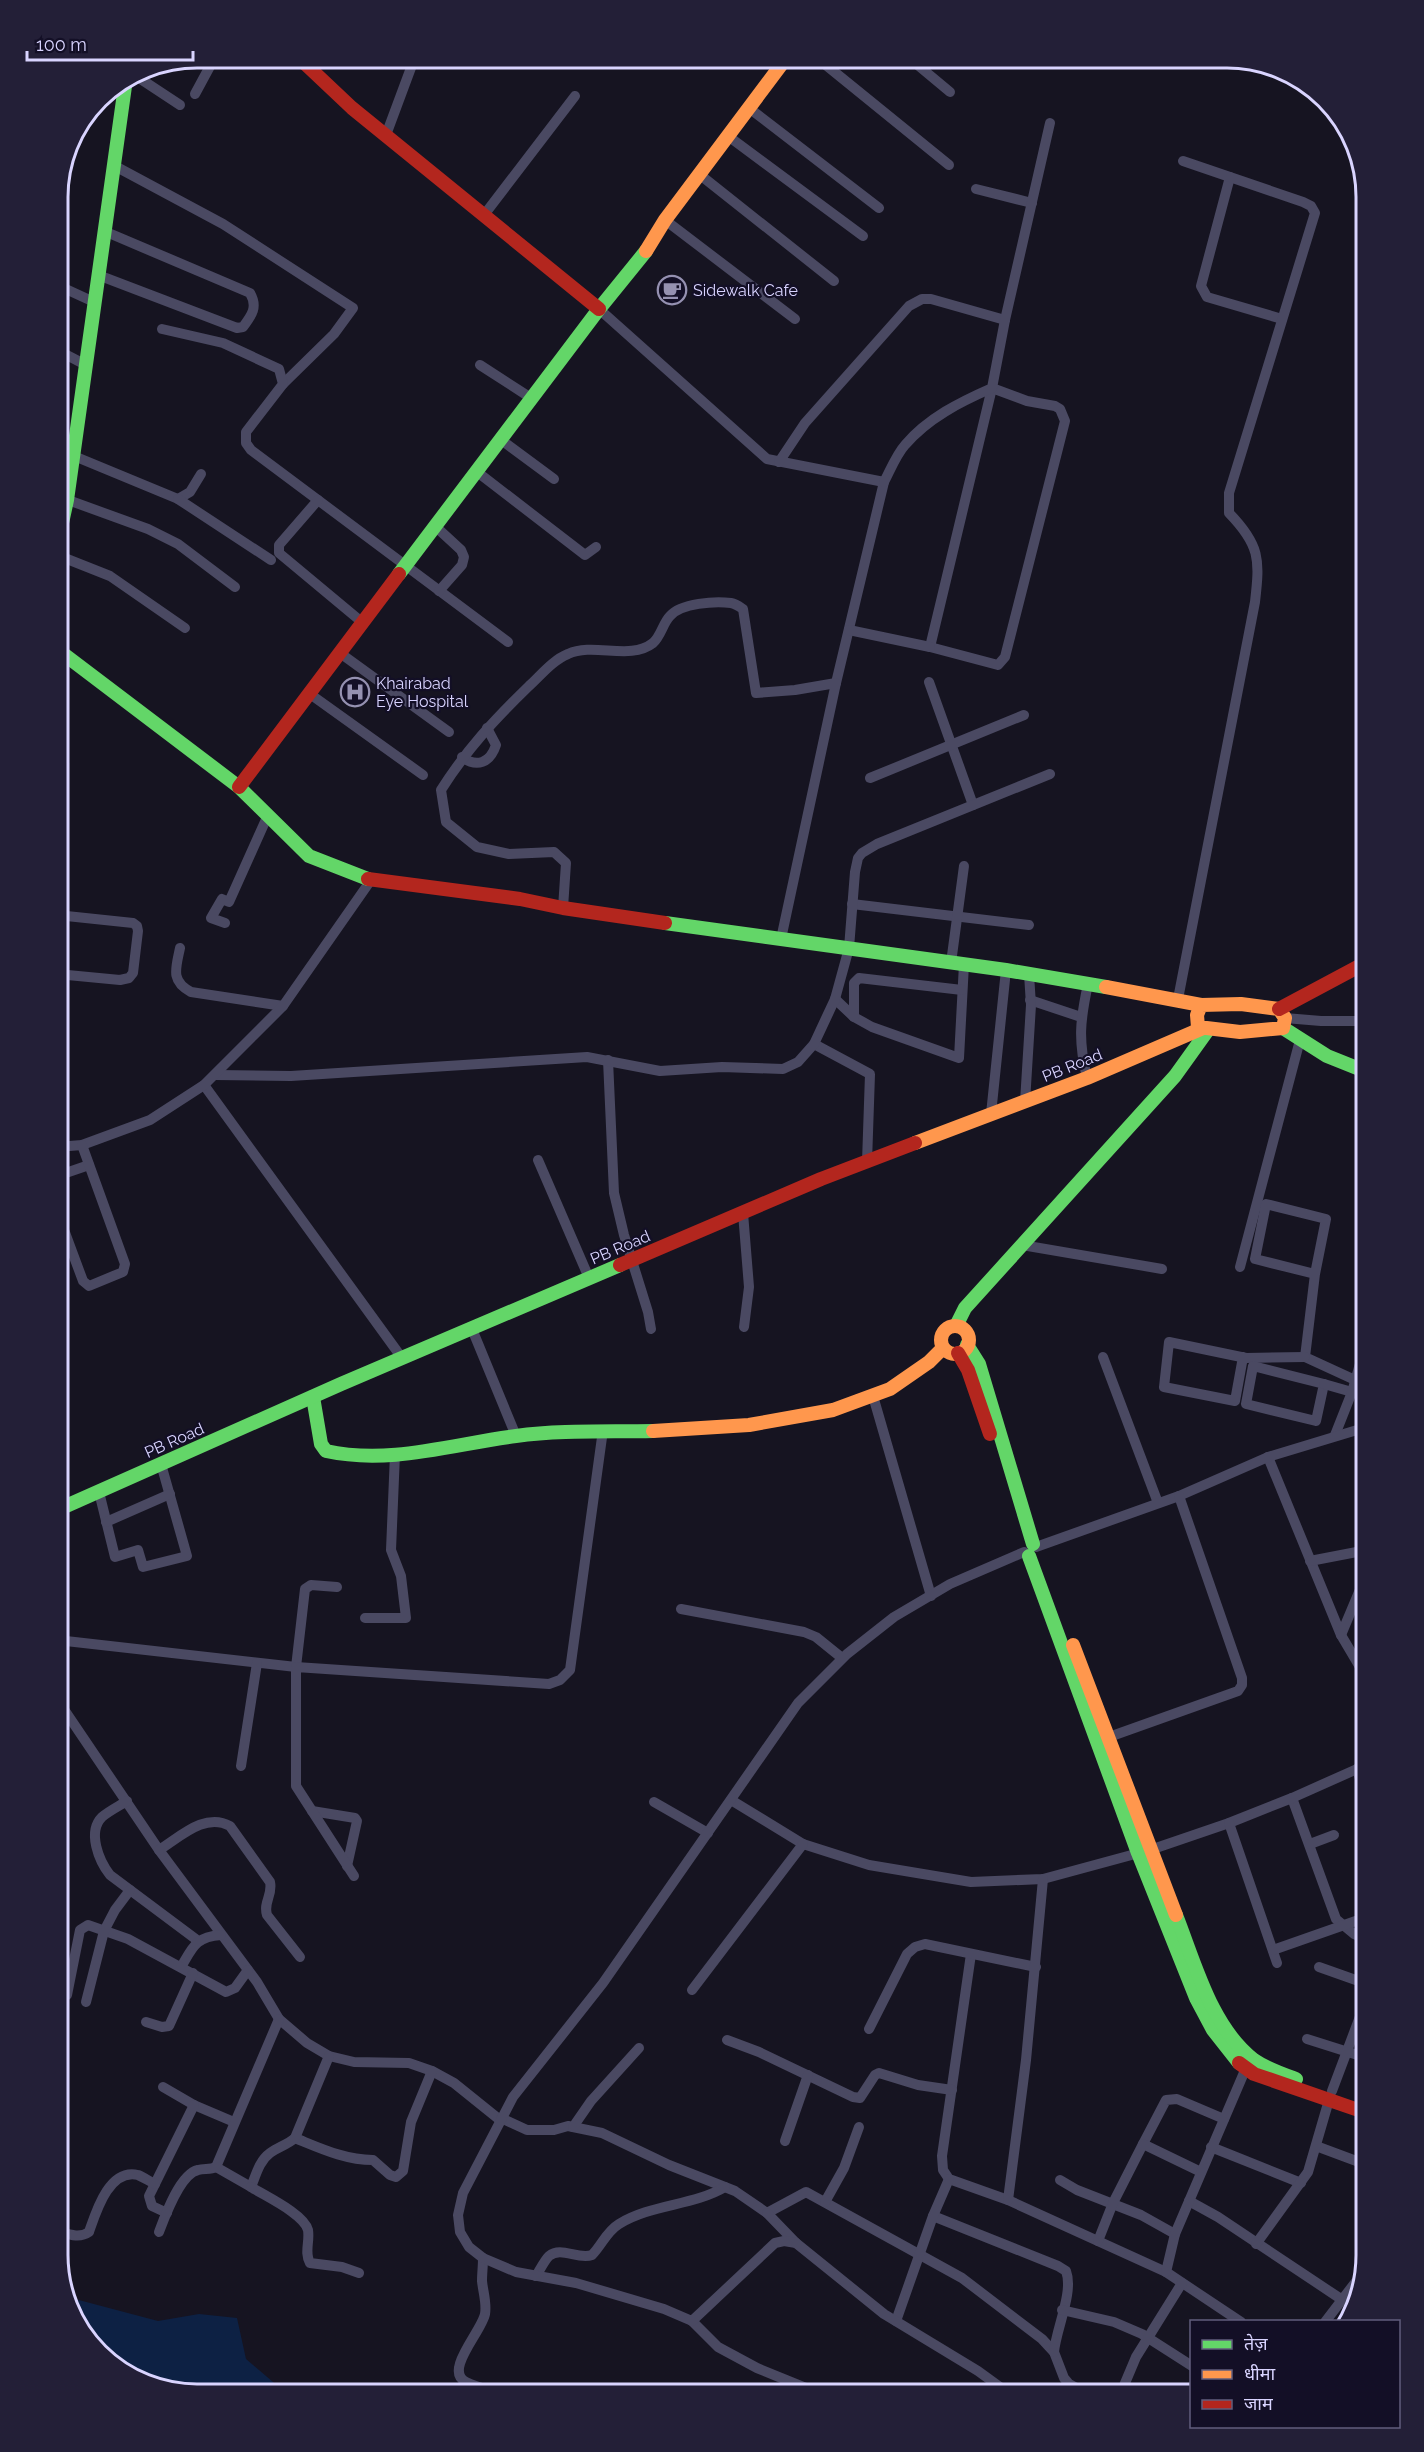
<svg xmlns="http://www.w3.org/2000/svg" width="1424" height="2452" viewBox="0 0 1424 2452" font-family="Raleway,'Noto Sans Devanagari',sans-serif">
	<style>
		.water { fill: #0d2144 }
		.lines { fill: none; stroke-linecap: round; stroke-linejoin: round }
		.street { stroke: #4a4962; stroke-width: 10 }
		.fast { stroke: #63d668; stroke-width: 14 }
		.slow { stroke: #ff974d; stroke-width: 14 }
		.jam { stroke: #b3261e; stroke-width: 14 }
		.labels { text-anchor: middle; stroke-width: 4.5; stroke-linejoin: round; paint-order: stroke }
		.poi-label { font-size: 16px; fill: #d9d4ff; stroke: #130f26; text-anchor: start }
		.street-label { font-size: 16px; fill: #d9d4ff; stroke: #130f26 }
		.rim { fill: none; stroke: #d9d4ff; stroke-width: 3 }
	</style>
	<rect width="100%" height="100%" fill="#161421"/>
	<path class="water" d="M66 2293 75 2299 158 2321 199 2314 237 2318 246 2359 280 2388 337 2384 381 2395H188L119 2372 71 2317Z"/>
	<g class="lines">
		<g class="street">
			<path d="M816 57 949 165"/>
			<path d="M908 57 950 92"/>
			<path d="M133 74 180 105"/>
			<path d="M195 94 215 57"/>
			<path d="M749 108 879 208"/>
			<path d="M386 135 415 57"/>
			<path d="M728 136 863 236"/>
			<path d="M113 165 223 224 353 308 334 334 283 384"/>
			<path d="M699 174 834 281"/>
			<path d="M1230 177 1201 286 1207 297 1282 319"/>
			<path d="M976 189 1032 203"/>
			<path d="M484 215 575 96"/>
			<path d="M665 220 795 319"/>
			<path d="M98 275 237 328 243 327C252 315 258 307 250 293L104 231"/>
			<path d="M57 285 94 302"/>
			<path d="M599 309 767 459 884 482 836 683"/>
			<path d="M162 329 223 343 279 369 283 384 246 432V443L251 450 508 642"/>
			<path d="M57 350 86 365"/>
			<path d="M480 365 531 398"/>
			<path d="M992 388 1027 401 1055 406 1060 409 1065 421 1005 657 998 665 930 647Z"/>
			<path d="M500 439 554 479"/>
			<path d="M57 449 178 499 190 492 201 474"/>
			<path d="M779 462 805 423 909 306 922 299H931L1005 320"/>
			<path d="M476 471 585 555 596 547"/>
			<path d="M884 482C890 471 896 455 905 445 928 418 960 402 992 388L1005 320 1050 123"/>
			<path d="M57 496 148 529 178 544 235 587"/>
			<path d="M178 499 271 560"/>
			<path d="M318 500 279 545V553L363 623"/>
			<path d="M435 526 461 550 464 557 462 565 439 591"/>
			<path d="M57 555 110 576 185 628"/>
			<path d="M849 630 930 647"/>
			<path d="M340 653 449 732"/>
			<path d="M929 682 973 805"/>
			<path d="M310 694 423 775"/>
			<path d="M462 757C477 768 490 763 496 745L487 728"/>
			<path d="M870 778 1024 715"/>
			<path d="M852 904 1029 925"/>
			<path d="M563 908 566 863 554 852 509 854 477 847 446 822 441 790C467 749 494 720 529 686 541 675 553 660 568 654 594 642 630 661 653 643 661 636 663 623 670 616 681 603 715 601 731 603 736 604 740 607 743 609L756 693 795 690 836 683 781 939"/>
			<path d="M225 923 211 918 222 899 229 902 268 815"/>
			<path d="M180 948C176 968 170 981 191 992L283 1006"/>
			<path d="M951 963 964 866"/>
			<path d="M57 974 120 980 129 978 133 973 138 931 137 926 133 923 57 915"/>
			<path d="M835 999 854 1017 872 1027 959 1058 964 964"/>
			<path d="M1178 999 1255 602C1260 559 1260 545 1229 513V493L1315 213 1311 206 1303 202 1183 161"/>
			<path d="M1030 1000 1081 1017"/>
			<path d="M854 1017V983L859 978 962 990"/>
			<path d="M1285 1018 1321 1021H1367"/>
			<path d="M814 1044 870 1074 867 1162"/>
			<path d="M608 1060 614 1193 624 1235 648 1312 651 1329"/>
			<path d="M215 1075 291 1076 587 1057 660 1071 722 1067 783 1069 798 1062 814 1044 835 999 849 948 855 872 858 858 862 853 877 844 1050 774"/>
			<path d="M1087 1078C1078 1040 1080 1021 1088 984"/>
			<path d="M204 1085 402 1358"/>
			<path d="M1025 1102 1031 1005 1029 974"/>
			<path d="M991 1114 1006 970"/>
			<path d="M57 1147 82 1145 150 1120 204 1085 283 1006 371 880"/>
			<path d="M538 1160 589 1278"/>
			<path d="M57 1176 89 1165"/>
			<path d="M57 1211 83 1281 89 1286 123 1272 125 1264 82 1145"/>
			<path d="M743 1213 749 1287 744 1327"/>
			<path d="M1022 1245 1162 1269"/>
			<path d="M1240 1267 1300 1040"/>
			<path d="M1315 1274 1326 1219 1266 1204 1255 1259 1315 1274 1305 1357 1355 1380"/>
			<path d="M472 1329 516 1436"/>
			<path d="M1103 1357 1158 1503"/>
			<path d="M1243 1357 1235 1401 1164 1387 1169 1342 1246 1358 1305 1357"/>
			<path d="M1253 1366 1324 1384 1316 1421 1246 1404Z"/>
			<path d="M1324 1384 1352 1392"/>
			<path d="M873 1396 931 1596"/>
			<path d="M1335 1435 1352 1392 1367 1339"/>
			<path d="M1268 1457 1341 1635 1367 1679"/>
			<path d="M99 1492 115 1557 138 1550 143 1567 187 1556 161 1464"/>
			<path d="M106 1522 170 1494"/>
			<path d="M1036 1547 1179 1496 1268 1457 1367 1427"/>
			<path d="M1310 1561 1367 1550"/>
			<path d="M681 1609 804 1632 816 1637 842 1658"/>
			<path d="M365 1618H406L401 1576 391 1550 395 1454"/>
			<path d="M1341 1635 1367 1573"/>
			<path d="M57 1640 296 1667 305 1589 311 1585 337 1587"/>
			<path d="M57 1699 159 1850 257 1982 279 2019 307 2043 329 2056 354 2062 409 2063 432 2071 454 2083 500 2120"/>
			<path d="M1109 1737 1238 1691 1242 1685V1678L1179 1496"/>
			<path d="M241 1766 257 1663"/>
			<path d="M1357 1769 1367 1801"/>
			<path d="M1292 1798 1336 1919 1354 1934 1367 1940"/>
			<path d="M731 1800 803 1844 869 1865 971 1882 1043 1879 1150 1850 1229 1823 1292 1798 1357 1769 1367 1761"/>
			<path d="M127 1801C119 1806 109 1811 102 1817 87 1832 99 1861 110 1875L197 1940"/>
			<path d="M654 1802 708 1833"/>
			<path d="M312 1811 355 1818 357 1821 347 1866"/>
			<path d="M1229 1823 1277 1963"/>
			<path d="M1310 1844 1334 1835"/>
			<path d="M159 1850C180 1837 205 1812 230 1826L270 1882C273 1895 263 1902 267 1915L300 1957"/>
			<path d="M354 1876 296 1786V1667L549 1684 560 1680 570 1670 603 1430"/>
			<path d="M1273 1950 1367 1917"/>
			<path d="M971 1954 942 2156 943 2170 949 2179 1008 2200 1166 2272 1241 2322"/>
			<path d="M181 1967C193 1947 195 1937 221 1935"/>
			<path d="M1319 1967 1367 1984"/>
			<path d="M692 1990 803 1844"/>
			<path d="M67 1995 80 1930 88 1925 128 1939 226 1992 235 1988 248 1970"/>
			<path d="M86 2002 104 1931 115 1910 130 1890"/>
			<path d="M146 2022 162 2027 169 2026 193 1973"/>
			<path d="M869 2029 907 1954 915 1947 925 1944 1036 1967"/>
			<path d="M1307 2039 1367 2058"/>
			<path d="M727 2040 759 2052 853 2097 860 2098 875 2075 879 2073 918 2085 952 2090"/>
			<path d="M163 2087 194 2105 234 2122"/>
			<path d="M1332 2091 1367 1998"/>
			<path d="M501 2118 527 2130H554L568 2126 602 2133 669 2165 735 2191 767 2213 806 2192 962 2278 1042 2339 1054 2352 1064 2378 1069 2384 1089 2395"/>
			<path d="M573 2127 591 2101 639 2048"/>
			<path d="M295 2138C320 2148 345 2160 373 2160L390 2175 396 2177 403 2171 411 2122 432 2071"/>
			<path d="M785 2141 808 2075"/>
			<path d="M1143 2144 1166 2100 1177 2099 1224 2119"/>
			<path d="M1316 2146 1367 2165"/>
			<path d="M1211 2147 1301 2183"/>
			<path d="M216 2167 251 2187C256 2175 259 2161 270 2153 278 2147 287 2145 295 2138L329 2056"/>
			<path d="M1060 2180 1077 2190 1141 2215 1175 2234"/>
			<path d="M251 2187C265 2196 304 2214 308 2230 310 2242 304 2252 310 2263L342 2267 359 2273"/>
			<path d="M1008 2200 1026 2060 1043 1879"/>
			<path d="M1189 2201 1218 2217 1341 2299"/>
			<path d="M825 2202 844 2168 859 2127"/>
			<path d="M167 2213 152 2206 149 2196 194 2105"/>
			<path d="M767 2213 796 2243"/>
			<path d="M933 2216 1058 2266 1066 2271C1074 2292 1056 2329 1054 2352"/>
			<path d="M57 2231C68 2234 79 2239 89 2232 96 2212 109 2168 138 2175 143 2177 149 2181 155 2184"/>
			<path d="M159 2232C165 2216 180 2174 198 2170 204 2168 210 2170 216 2167L279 2019"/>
			<path d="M1098 2241 1113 2203 1143 2144 1201 2172"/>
			<path d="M1256 2244 1308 2172 1329 2100"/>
			<path d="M483 2258C483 2266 482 2274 482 2281 483 2292 487 2303 485 2314 482 2331 443 2371 466 2382 478 2388 494 2391 506 2395"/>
			<path d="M1166 2272 1175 2234 1246 2068"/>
			<path d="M536 2276C540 2270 544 2261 549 2256 561 2246 578 2260 592 2255 602 2245 606 2232 619 2224 651 2204 693 2206 725 2187"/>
			<path d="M1062 2310 1114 2322 1142 2334 1192 2366"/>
			<path d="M692 2321 718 2347 757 2368 823 2395"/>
			<path d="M896 2321 933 2216 949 2179"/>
			<path d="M1325 2322 1361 2275"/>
			<path d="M1011 2395 978 2371 884 2314 796 2243 784 2241 775 2243 692 2321 664 2309 576 2283 516 2272 483 2258 469 2247 460 2232 458 2215 463 2193 513 2097 603 1983 798 1703 847 1654 894 1617 950 1584 1024 1552"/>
			<path d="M1120 2395 1136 2357 1182 2283"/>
		</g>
		<g class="fast">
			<path d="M57 546 67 500 126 79"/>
			<path d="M399 574 599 309 646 251"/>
			<path d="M57 649 239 787 309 856 368 879"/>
			<path d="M665 923 1006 970 1106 987"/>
			<path d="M1283 1028 1327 1056 1367 1072"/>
			<path d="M956 1326 965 1308 1175 1076 1208 1030"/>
			<path d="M967 1345 979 1364 1033 1544"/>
			<path d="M313 1397 321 1444 326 1451C390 1465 453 1444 516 1436 561 1430 607 1432 653 1431"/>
			<path d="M57 1510 341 1384 620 1265"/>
			<path d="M1029 1556 1138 1853 1196 1998 1213 2030 1239 2063"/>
			<path d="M1176 1915C1195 1963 1211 2027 1254 2060 1267 2069 1282 2074 1296 2079"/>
		</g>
		<g class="slow">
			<path d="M646 251 665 220 787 57"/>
			<path d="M1106 987 1201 1005 1241 1004 1279 1009 1285 1018 1283 1028 1240 1032 1198 1027 1197 1015 1201 1005"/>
			<path d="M915 1143 1087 1078 1203 1028"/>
			<circle cx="955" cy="1340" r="14"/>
			<path d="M653 1431 749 1425 833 1410 890 1389 929 1362 943 1348"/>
			<path d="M1073 1645 1176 1915"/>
		</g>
		<g class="jam">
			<path d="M298 57 352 108 599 309"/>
			<path d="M239 787 399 574"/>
			<path d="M368 879 520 899 563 908 665 923"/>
			<path d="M1279 1009 1367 962"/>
			<path d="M620 1265 821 1179 915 1143"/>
			<path d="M958 1353 968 1370 990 1434"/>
			<path d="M1239 2063 1254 2074 1367 2113"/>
		</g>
	</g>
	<defs>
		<g id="cafe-ring" transform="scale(1.5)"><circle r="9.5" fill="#130f26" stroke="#9591b1" stroke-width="1.5"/><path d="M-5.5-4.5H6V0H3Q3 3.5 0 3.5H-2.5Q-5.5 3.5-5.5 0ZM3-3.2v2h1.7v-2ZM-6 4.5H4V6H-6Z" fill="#9591b1"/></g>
		<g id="hospital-ring" transform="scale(1.5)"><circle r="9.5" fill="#130f26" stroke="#9591b1" stroke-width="1.5"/><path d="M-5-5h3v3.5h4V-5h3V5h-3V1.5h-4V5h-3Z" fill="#9591b1"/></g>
	</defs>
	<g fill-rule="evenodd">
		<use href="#cafe-ring" x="672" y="290"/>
		<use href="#hospital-ring" x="355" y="692"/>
	</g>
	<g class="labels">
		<g class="poi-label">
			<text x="693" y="296">Sidewalk Cafe</text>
			<text x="376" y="689">Khairabad<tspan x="376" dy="18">Eye Hospital</tspan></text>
		</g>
		<g class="street-label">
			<text transform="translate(1072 1065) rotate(-22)" y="6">PB Road</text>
			<text transform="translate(620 1247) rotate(-23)" y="6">PB Road</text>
			<text transform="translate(174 1440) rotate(-24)" y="6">PB Road</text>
		</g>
	</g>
	<path d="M0 0H1424V2452H0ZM197 68H1227A129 129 0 0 1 1356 197V2255A129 129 0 0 1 1227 2384H197A129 129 0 0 1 68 2255V197A129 129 0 0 1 197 68Z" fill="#231f37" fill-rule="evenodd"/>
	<path class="rim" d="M197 68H1227A129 129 0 0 1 1356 197V2255A129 129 0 0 1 1227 2384H197A129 129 0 0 1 68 2255V197A129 129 0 0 1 197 68Z"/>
	<rect x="1190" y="2320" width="210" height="108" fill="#130f26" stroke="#625e7d" stroke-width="1.5"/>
	<rect x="1202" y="2340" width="30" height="9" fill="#63d668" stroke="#625e7d" stroke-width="1.5"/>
	<text x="1244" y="2350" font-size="18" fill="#d9d4ff">तेज़</text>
	<rect x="1202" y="2370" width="30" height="9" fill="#ff974d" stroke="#625e7d" stroke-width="1.5"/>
	<text x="1244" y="2380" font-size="18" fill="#d9d4ff">धीमा</text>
	<rect x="1202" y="2400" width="30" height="9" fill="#b3261e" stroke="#625e7d" stroke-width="1.5"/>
	<text x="1244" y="2410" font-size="18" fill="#d9d4ff">जाम</text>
	<path d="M27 51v9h166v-9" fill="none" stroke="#d9d4ff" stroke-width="3"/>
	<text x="36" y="51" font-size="18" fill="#d9d4ff" stroke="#130f26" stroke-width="4.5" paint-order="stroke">100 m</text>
</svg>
